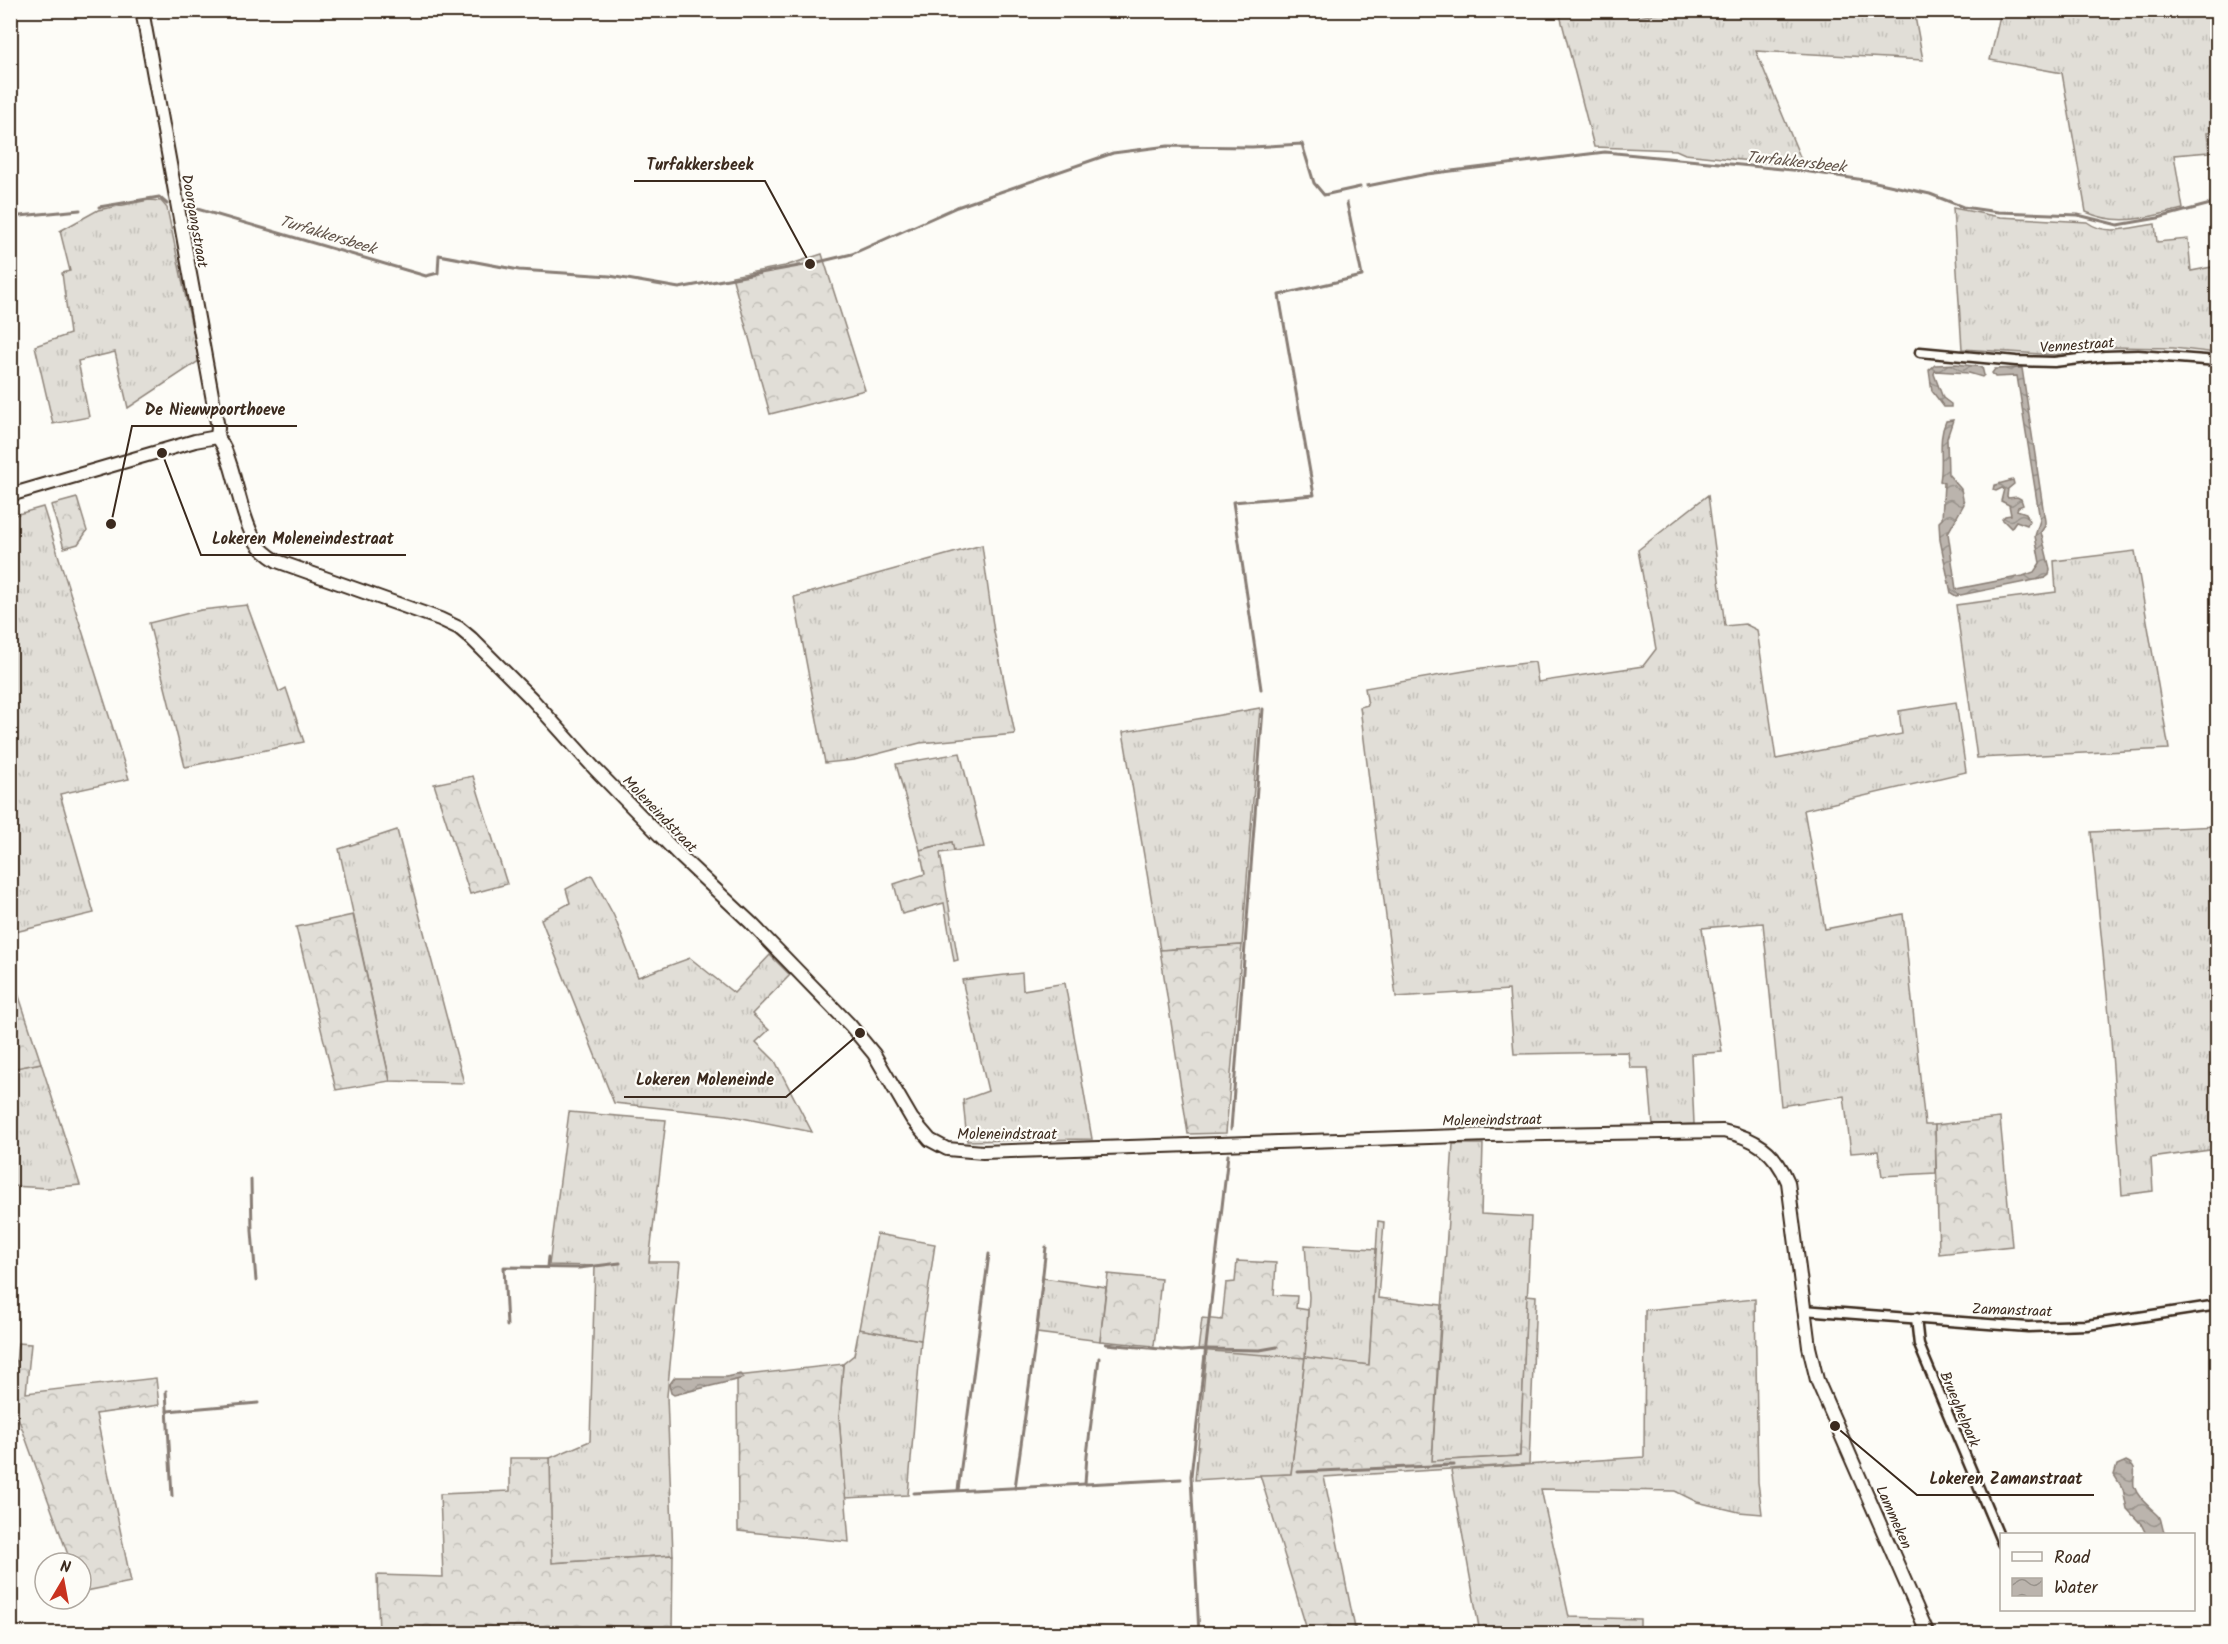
<svg xmlns="http://www.w3.org/2000/svg" width="2228" height="1644" viewBox="0 0 2228 1644" font-family="Kalam,sans-serif">
	<style>
		.grass { fill: url(#grass-tufts); stroke: #8e847a; stroke-width: 1.5 }
		.forest { fill: url(#forest-crowns); stroke: #8e847a; stroke-width: 1.5 }
		.water { fill: url(#water-waves); stroke: #887d74; stroke-width: 1.5 }
		.lines { fill: none; stroke-linecap: round; stroke-linejoin: round }
		.stream { stroke: #887d74; stroke-width: 3 }
		.street-casing { stroke: #3b2a1e; stroke-width: 13 }
		.secondary-casing { stroke: #3b2a1e; stroke-width: 16 }
		.street { stroke: #fdfcf7; stroke-width: 8 }
		.secondary { stroke: #fdfcf7; stroke-width: 12 }
		.labels { text-anchor: middle; stroke-width: 4.5; stroke-linejoin: round; paint-order: stroke }
		.street-label { font-size: 15px; fill: #3b2a1e; stroke: #fdfcf7 }
		.water-label { font-size: 16px; font-style: italic; fill: #615349; stroke: #fdfcf7 }
		.leader { fill: none; stroke: #3b2a1e; stroke-width: 2 }
		.callout-dot { fill: #3b2a1e; stroke: #fdfcf7; stroke-width: 2 }
		.callout-label { font-size: 16px; text-anchor: middle; font-weight: bold; fill: #3b2a1e; stroke: #fdfcf7; stroke-width: 4.5; stroke-linejoin: round; paint-order: stroke }
	</style>
	<defs>
		<pattern id="grass-tufts" width="24" height="20" patternUnits="userSpaceOnUse" patternTransform="scale(1.5)"><rect width="24" height="20" fill="#e1ded7"/><path d="M3 7l-1-3M5 7V3M7 7l1-3M15 17l-1-3M17 17v-4M19 17l1-3" fill="none" stroke="#c2bfb8"/></pattern>
		<pattern id="forest-crowns" width="20" height="18" patternUnits="userSpaceOnUse" patternTransform="scale(1.5)"><rect width="20" height="18" fill="#e1ded7"/><path d="M2 6a3 3 0 1 1 6 0M12 15a3 3 0 1 1 6 0" fill="none" stroke="#c2bfb8"/></pattern>
		<pattern id="water-waves" width="16" height="10" patternUnits="userSpaceOnUse" patternTransform="scale(1.5)"><rect width="16" height="10" fill="#bbb4ad"/><path d="M0 5q4-4 8 0t8 0" fill="none" stroke="#99938c"/></pattern>
	</defs>
	<rect width="100%" height="100%" fill="#fdfcf7"/>
	<filter id="ink" filterUnits="userSpaceOnUse"><feTurbulence type="fractalNoise" baseFrequency=".0167" numOctaves="2"/><feDisplacementMap in="SourceGraphic" scale="12" xChannelSelector="R" yChannelSelector="G"/><feConvolveMatrix kernelMatrix="1 2 1 2 8 2 1 2 1" color-interpolation-filters="sRGB"/></filter>
	<g filter="url(#ink)">
		<g class="grass">
			<path d="M1672 11H1914L1923 60 1756 51 1803 164 1787 165 1685 154 1676 150 1594 147 1559 11H1636L1639 17Z"/>
			<path d="M2001 11H2217L2218 70 2215 71 2217 87V132L2207 133 2209 152 2174 155 2183 209C2148 217 2120 227 2086 212L2062 73 1990 60Z"/>
			<path d="M149 200 161 201 167 208 199 361 128 408 115 352 78 361 89 417 53 424 35 346 70 334 62 273 70 271 60 231 98 210Z"/>
			<path d="M1953 208 2000 217 2087 222C2107 237 2132 227 2155 224L2157 242 2188 239 2191 271 2217 266V353L2173 348 2105 347 2055 355 1962 349Z"/>
			<path d="M1708 495 1725 626 1745 624 1757 630 1776 759 1902 734 1899 711 1956 702 1966 772 1804 810 1825 929 1903 914 1925 1125H1935L1936 1173 1882 1176 1878 1151 1851 1153 1844 1096 1781 1106 1763 923 1702 928 1722 1052 1691 1054 1694 1124 1653 1126 1648 1068H1630L1628 1052 1514 1054 1509 990 1396 997 1360 707 1368 705 1365 688 1482 668 1535 662 1538 682 1643 666 1656 649 1638 550Z"/>
			<path d="M43 507 129 779 60 794 94 913 11 933V516Z"/>
			<path d="M982 545 994 632 1015 734 920 743 854 760 825 763 794 597Z"/>
			<path d="M2135 551 2169 749 1977 758 1956 605 2056 592 2054 561Z"/>
			<path d="M247 605 279 692 286 688 304 742 185 767 149 623 201 610Z"/>
			<path d="M1260 708 1242 945 1160 950 1123 732Z"/>
			<path d="M960 753 984 847 954 851 952 842 920 850 896 764Z"/>
			<path d="M2217 826V1149L2151 1158 2153 1191 2122 1195 2110 1025 2091 832Z"/>
			<path d="M397 830 464 1083 390 1081 339 849Z"/>
			<path d="M592 875 614 916 638 977 690 958 734 993 770 955 790 975 752 1014 769 1030 756 1042 775 1061 812 1132 727 1115 614 1103 541 919 570 903 566 889Z"/>
			<path d="M1022 973 1023 990 1065 983 1092 1139 967 1141 963 1100 988 1091 962 980Z"/>
			<path d="M41 1063 80 1185 48 1188 11 1186 10 1069Z"/>
			<path d="M569 1112 666 1120 649 1262H680L667 1396 673 1555 551 1563 550 1458 590 1441 595 1266 549 1265Z"/>
			<path d="M1453 1144H1483L1481 1214 1531 1217 1520 1456 1432 1461Z"/>
			<path d="M1305 1245 1376 1249 1369 1365 1305 1358 1291 1474 1195 1480 1207 1350 1305 1357 1309 1297Z"/>
			<path d="M1043 1278 1106 1287 1100 1341 1037 1333Z"/>
			<path d="M1755 1299 1758 1482 1762 1514 1739 1512 1697 1502 1675 1491 1541 1489 1569 1617 1640 1619V1633H1480L1451 1470 1644 1457 1645 1310Z"/>
			<path d="M859 1329 921 1340 908 1495 845 1498 839 1417 843 1364 854 1355Z"/>
		</g>
		<g class="forest">
			<path d="M822 254 865 390 770 414 732 276 785 266Z"/>
			<path d="M77 498 87 531 78 544 64 548 51 505Z"/>
			<path d="M473 776 507 884 470 894 434 784Z"/>
			<path d="M952 842 954 851 940 853 958 960 954 961 944 903 902 914 894 884 925 874 920 850Z"/>
			<path d="M353 915 390 1081 336 1090 296 927Z"/>
			<path d="M1242 945 1226 1133 1188 1134 1160 950Z"/>
			<path d="M10 969 41 1063 11 1069H10Z"/>
			<path d="M2000 1118 2012 1246 1939 1254 1935 1125Z"/>
			<path d="M1378 1221 1384 1222 1378 1298 1441 1305 1432 1461 1520 1456 1527 1295 1536 1296 1529 1464 1324 1477 1356 1633H1308L1260 1475 1291 1474 1305 1358 1198 1350 1202 1318 1222 1320 1226 1283 1235 1282 1237 1261 1276 1263 1274 1295 1297 1296 1296 1308 1308 1310 1305 1357 1369 1365Z"/>
			<path d="M877 1234 935 1244 921 1340 859 1329Z"/>
			<path d="M1108 1274 1161 1279 1154 1346 1100 1341Z"/>
			<path d="M18 1343 31 1344 26 1393 156 1378 159 1405 96 1414 131 1582 81 1592V1563H71L12 1401Z"/>
			<path d="M843 1364 839 1417 849 1542 738 1531 737 1376Z"/>
			<path d="M510 1458H550L552 1563 673 1555 672 1633H379L377 1575 443 1577 440 1494 510 1491Z"/>
		</g>
		<g class="water">
			<path d="M1956 364 1982 367 1984 375 1982 377 1969 373 1935 371 1934 374 1943 398 1951 404V407H1944L1932 391 1929 370 1935 365Z"/>
			<path d="M2022 368 2045 521V526L2041 532 2050 569 2049 575 2045 578 1956 596 1951 593 1940 540 1939 522 1942 519 1944 483 1940 481C1944 460 1937 440 1946 421L1953 420 1947 438 1948 474 1961 489 1964 504 1948 533 1956 589 2023 576 2034 572 2040 563 2035 536 2040 520 2017 376 1995 377 1992 373 1995 369Z"/>
			<path d="M2013 480 2014 484 2008 489 2007 496 2008 498 2017 497 2021 499 2023 505 2018 507 2017 510 2026 513 2029 521 2027 525 2016 521 2011 528 2002 519 2005 516 2011 515 2009 505 2001 501 2004 489 2002 488 1996 491 1993 490 1994 485Z"/>
			<path d="M740 1374 744 1378 674 1395 671 1393 669 1385 675 1377H727Z"/>
			<path d="M2126 1461C2140 1467 2132 1475 2134 1486 2138 1499 2150 1507 2159 1516 2163 1522 2161 1528 2165 1534H2146L2141 1524 2127 1509 2123 1489 2114 1475 2117 1465Z"/>
		</g>
		<g class="lines">
			<g class="stream">
				<path d="M1367 186 1427 174 1605 152 1803 171 1871 181 1930 194 1963 207 1998 212 2078 215 2118 225 2158 218 2218 202"/>
				<path d="M185 202 187 206 426 276 438 273 439 255 519 270 610 276 679 288 810 264 852 254 957 207 1113 153 1168 146 1252 147 1302 144 1314 183 1324 195 1360 187"/>
				<path d="M99 207 159 197 167 204"/>
				<path d="M10 217 80 210"/>
				<path d="M1261 689 1233 502 1314 495 1279 295 1362 276 1347 203"/>
				<path d="M1231 1129 1263 709"/>
				<path d="M251 1180 252 1231 256 1281"/>
				<path d="M547 1267 548 1257"/>
				<path d="M507 1326 504 1267 579 1268 620 1263"/>
				<path d="M2215 1331 2218 1338"/>
				<path d="M1106 1344 1182 1351 1206 1349 1260 1350 1277 1347"/>
				<path d="M166 1391 172 1496"/>
				<path d="M167 1411 258 1403"/>
				<path d="M1298 1472 1454 1465"/>
				<path d="M1085 1484 1087 1455 1099 1358"/>
				<path d="M1015 1488 1036 1336 1046 1247"/>
				<path d="M958 1490 989 1254"/>
				<path d="M914 1493 1181 1479"/>
				<path d="M1199 1634 1191 1476 1228 1155"/>
			</g>
			<g class="street-casing">
				<g id="street">
					<path d="M1920 352 2016 361 2054 362 2105 356 2138 355 2218 361"/>
					<path d="M1803 1310 2028 1327 2087 1325 2218 1305"/>
					<path d="M1916 1318 1919 1345 2002 1543"/>
				</g>
			</g>
			<g class="secondary-casing">
				<g id="secondary">
					<path d="M142 10 218 428 217 437"/>
					<path d="M217 437C225 445 227 456 231 467 238 490 244 522 256 542 261 550 269 556 277 561L440 619 459 628 471 638 532 699 595 769 680 856 751 923 850 1025 874 1054 912 1119 930 1140 947 1149 983 1152 1490 1135 1723 1131C1755 1138 1775 1151 1788 1182L1809 1347 1817 1380 1928 1634"/>
					<path d="M10 495 195 441 217 437"/>
				</g>
			</g>
			<use href="#street" class="street"/>
			<use href="#secondary" class="secondary"/>
		</g>
	</g>
	<g class="labels">
		<g class="street-label">
			<text transform="translate(195 221) rotate(80)" y="5">Doorgangstraat</text>
			<text transform="translate(2077 345) rotate(-4)" y="5">Vennestraat</text>
			<text transform="translate(660 814) rotate(46)" y="5">Moleneindstraat</text>
			<text transform="translate(1492 1120) rotate(-1)" y="5">Moleneindstraat</text>
			<text x="1007" y="1139">Moleneindstraat</text>
			<text transform="translate(2012 1310) rotate(2)" y="5">Zamanstraat</text>
			<text transform="translate(1960 1409) rotate(67)" y="5">Brueghelpark</text>
			<text transform="translate(1894 1517) rotate(66)" y="5">Lammeken</text>
		</g>
		<g class="water-label">
			<text transform="translate(1796 161) rotate(6)" y="6">Turfakkersbeek</text>
			<text transform="translate(328 234) rotate(17)" y="6">Turfakkersbeek</text>
		</g>
	</g>
	<path class="leader" d="M810 264L765 181H634M111 524L132 426H297M162 453L201 555H406M860 1033L786 1097H624M1835 1426L1917 1495H2094"/>
	<g class="callout-dot">
		<circle cx="810" cy="264" r="6"/>
		<circle cx="111" cy="524" r="6"/>
		<circle cx="162" cy="453" r="6"/>
		<circle cx="860" cy="1033" r="6"/>
		<circle cx="1835" cy="1426" r="6"/>
	</g>
	<g class="callout-label">
		<text x="700" y="170">Turfakkersbeek</text>
		<text x="215" y="415">De Nieuwpoorthoeve</text>
		<text x="303" y="544">Lokeren Moleneindestraat</text>
		<text x="705" y="1085">Lokeren Moleneinde</text>
		<text x="2006" y="1484">Lokeren Zamanstraat</text>
	</g>
	<rect width="2228" height="1644" fill="none" stroke="#fdfcf7" stroke-width="36"/>
	<rect x="18" y="18" width="2192" height="1608" fill="none" stroke="#3b2a1e" stroke-width="2" filter="url(#ink)"/>
	<rect x="2000" y="1533" width="195" height="78" fill="#fdfcf7" stroke="#afa8a0" stroke-width="1.5"/>
	<rect x="2012" y="1552" width="30" height="9" fill="#fdfcf7" stroke="#afa8a0" stroke-width="1.5"/>
	<text x="2054" y="1563" font-size="18" fill="#3b2a1e">Road</text>
	<rect x="2012" y="1578" width="30" height="18" fill="url(#water-waves)" stroke="#afa8a0" stroke-width="1.5"/>
	<text x="2054" y="1593" font-size="18" fill="#3b2a1e">Water</text>
	<g transform="translate(63 1581) rotate(10)"><circle r="28" fill="#fdfcf7" stroke="#afa8a0" stroke-width="1.5"/>
	<path d="M0-4.5L10 22L0 15L-10 22Z" fill="#c8321e"/>
	<text y="-9" font-size="16" font-weight="bold" text-anchor="middle" fill="#3b2a1e">N</text>
	</g>
</svg>
